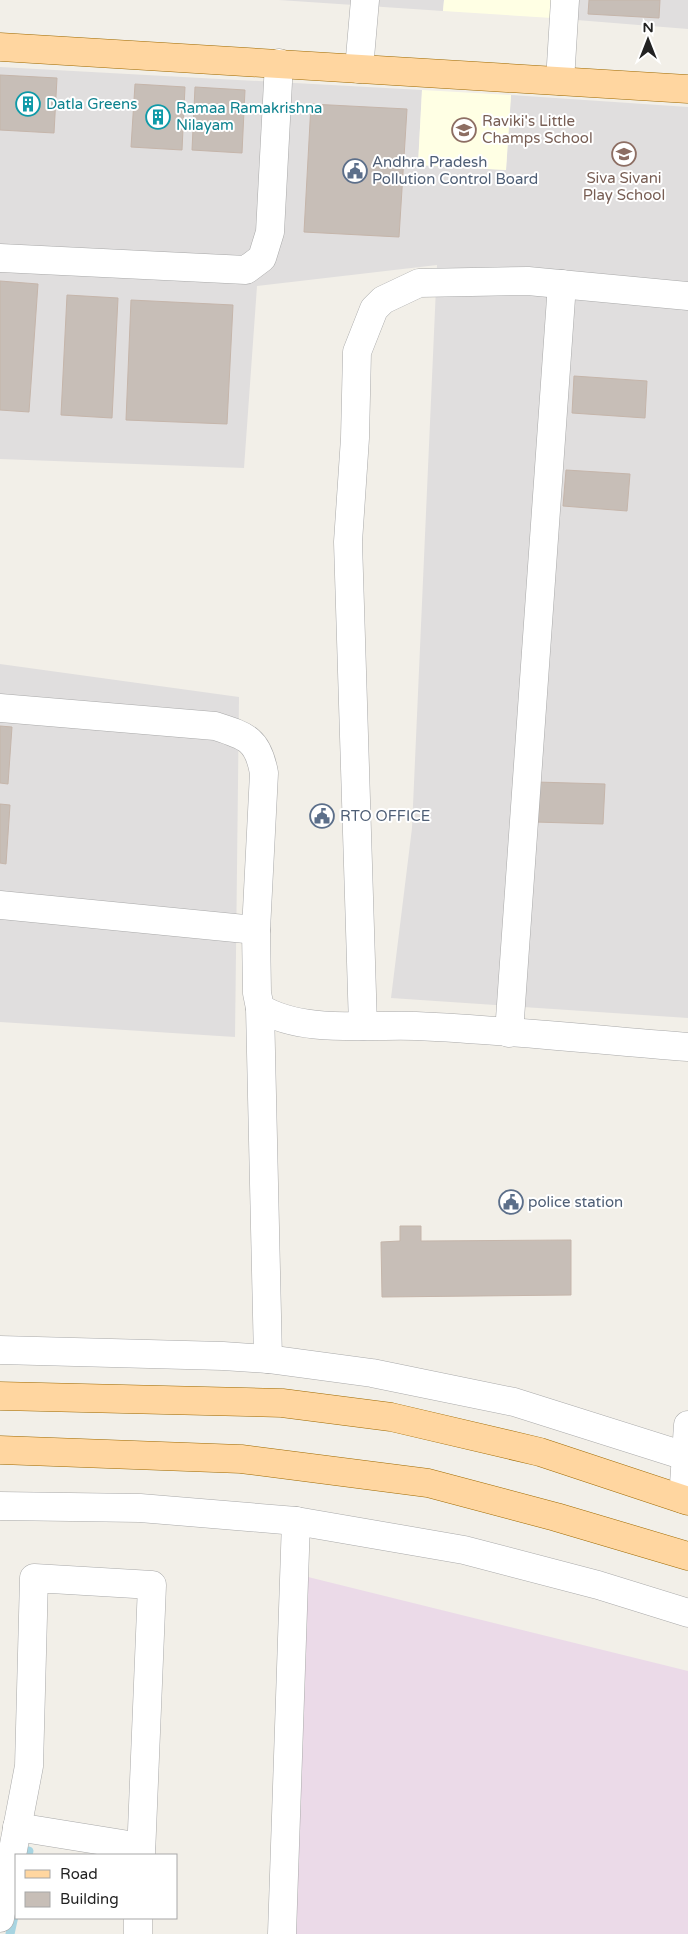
<svg xmlns="http://www.w3.org/2000/svg" width="688" height="1934" viewBox="0 0 688 1934" font-family="'Varela Round',sans-serif">
	<style>
		.residential { fill: #e0dede }
		.industrial { fill: #ebdae8 }
		.education { fill: #ffffe4 }
		.lines { fill: none; stroke-linecap: round; stroke-linejoin: round }
		.stream { stroke: #a7d4e1; stroke-width: 9 }
		.building { fill: #c7beb7; stroke: #c5b5aa }
		.minor-casing { stroke: #a9a9a9; stroke-width: 29 }
		.major-casing { stroke: #9f6a00; stroke-width: 29 }
		.minor { stroke: #fff; stroke-width: 28 }
		.major { stroke: #ffd6a0; stroke-width: 28 }
		.labels { text-anchor: middle; stroke-width: 4; stroke-linejoin: round; paint-order: stroke }
		.culture-label { font-size: 15px; fill: #0d838f; stroke: #fff; text-anchor: start }
		.education-label { font-size: 15px; fill: #785e54; stroke: #fff; text-anchor: start }
		.service-label { font-size: 15px; fill: #4e5e75; stroke: #fff; text-anchor: start }
	</style>
	<rect width="100%" height="100%" fill="#f2efe8"/>
	<g class="residential">
		<path d="M279 0H444L443 11Z"/>
		<path d="M553 0H688V29L552 18Z"/>
		<path d="M0 67 422 90 418 165 506 170 511 95 688 107V1018L391 998 412 828 437 265 257 286 244 468 0 459Z"/>
		<path d="M0 664 239 697 235 1037 0 1022Z"/>
	</g>
	<path class="industrial" d="M304 1576 688 1671V1934H293Z"/>
	<g class="education">
		<path d="M444 0H553L552 18 443 11Z"/>
		<path d="M422 90 511 95 506 170 418 165Z"/>
	</g>
	<g class="lines">
		<g class="stream">
			<path d="M28 1855 29 1851"/>
			<path d="M10 1934 16 1907"/>
		</g>
	</g>
	<g class="building">
		<path d="M589 0H660L659 18 588 14Z"/>
		<path d="M0 75 57 78 54 133 0 130Z"/>
		<path d="M135 84 185 87 182 150 131 147Z"/>
		<path d="M195 87 245 90 242 153 192 150Z"/>
		<path d="M311 104 407 109 399 237 304 232Z"/>
		<path d="M0 281 38 284 29 412 0 410Z"/>
		<path d="M67 295 118 298 112 418 61 415Z"/>
		<path d="M131 300 233 305 227 424 126 420Z"/>
		<path d="M574 376 647 381 645 418 572 413Z"/>
		<path d="M566 470 630 474 627 511 563 506Z"/>
		<path d="M0 726 12 727 8 784 0 783Z"/>
		<path d="M536 782 605 784 603 824 535 822Z"/>
		<path d="M0 804 10 805 6 864 0 863Z"/>
		<path d="M400 1226H421V1241L571 1240V1295L382 1297 381 1242 400 1241Z"/>
	</g>
	<g class="lines">
		<g class="minor-casing">
			<g id="minor">
				<path d="M359 69 365 0"/>
				<path d="M560 81 565 0"/>
				<path d="M0 258 246 270 262 258 270 232 279 63"/>
				<path d="M0 708 215 726C246 736 258 739 264 773L256 930 257 993 260 1008C302 1034 368 1024 416 1026 507 1030 598 1040 688 1047"/>
				<path d="M0 905 256 930"/>
				<path d="M260 1008 268 1359"/>
				<path d="M363 1026 348 542 355 438 357 352 374 309 383 300 419 283 528 281 688 296"/>
				<path d="M509 1033 562 284"/>
				<path d="M0 1350 223 1356 268 1359 372 1373 514 1402 688 1457"/>
				<path d="M683 1499 688 1425"/>
				<path d="M0 1506 140 1508 296 1521 464 1550 598 1585 688 1613"/>
				<path d="M17 1827 141 1847"/>
				<path d="M0 1918 29 1766 34 1578 152 1585 141 1855"/>
				<path d="M138 1934V1918"/>
				<path d="M282 1934 296 1521"/>
			</g>
		</g>
		<g class="major-casing">
			<g id="major">
				<path d="M0 47 688 89"/>
				<path d="M0 1396 282 1403 391 1417 540 1452 688 1501"/>
				<path d="M0 1450 241 1459 428 1483 556 1517 688 1556"/>
			</g>
		</g>
		<use href="#minor" class="minor"/>
		<use href="#major" class="major"/>
	</g>
	<defs>
		<g id="building-ring" transform="scale(1.25)"><circle r="9.5" fill="#fff" stroke="#0f9aa8" stroke-width="1.5"/><path d="M-4-6H4V6H1V3H-1V6H-4ZM-2.5-4.3h1.7v1.8h-1.7ZM.8-4.3h1.7v1.8H.8ZM-2.5-1h1.7V.8h-1.7ZM.8-1h1.7V.8H.8Z" fill="#0f9aa8"/></g>
		<g id="school-ring" transform="scale(1.25)"><circle r="9.5" fill="#fff" stroke="#8d6e63" stroke-width="1.5"/><path d="M0-5L7-2L0 1L-7-2ZM-4 1L0 2.5L4 1V4Q0 6-4 4Z" fill="#8d6e63"/></g>
		<g id="civic-ring" transform="scale(1.25)"><circle r="9.5" fill="#fff" stroke="#5c6f8a" stroke-width="1.5"/><path d="M-.6-6.5H3V-4.5H.6V-3L4-1V1h2V6H-6V1h2V-1L-.6-3ZM-1.2 2.5V6h2.4V2.5Z" fill="#5c6f8a"/></g>
	</defs>
	<g fill-rule="evenodd">
		<use href="#building-ring" x="28" y="104"/>
		<use href="#building-ring" x="158" y="117"/>
		<use href="#school-ring" x="464" y="130"/>
		<use href="#school-ring" x="624" y="154"/>
		<use href="#civic-ring" x="355" y="171"/>
		<use href="#civic-ring" x="322" y="816"/>
		<use href="#civic-ring" x="511" y="1202"/>
	</g>
	<g class="labels">
		<g class="culture-label">
			<text x="46" y="109">Datla Greens</text>
			<text x="176" y="113">Ramaa Ramakrishna<tspan x="176" dy="17">Nilayam</tspan></text>
		</g>
		<g class="education-label">
			<text x="482" y="126">Raviki's Little<tspan x="482" dy="17">Champs School</tspan></text>
			<text x="624" y="183" text-anchor="middle">Siva Sivani<tspan x="624" dy="17">Play School</tspan></text>
		</g>
		<g class="service-label">
			<text x="372" y="167">Andhra Pradesh<tspan x="372" dy="17">Pollution Control Board</tspan></text>
			<text x="340" y="821">RTO OFFICE</text>
			<text x="528" y="1207">police station</text>
		</g>
	</g>
	<rect x="15" y="1854" width="162" height="65" fill="#ffffff" stroke="#a7a7a7"/>
	<rect x="25" y="1870" width="25" height="8" fill="#ffd6a0" stroke="#a7a7a7"/>
	<text x="60" y="1879" font-size="15" fill="#222222">Road</text>
	<rect x="25" y="1892" width="25" height="15" fill="#c7beb7" stroke="#a7a7a7"/>
	<text x="60" y="1904" font-size="15" fill="#222222">Building</text>
	<g transform="translate(648 40)" stroke="#ffffff" stroke-width="4" paint-order="stroke">
	<path d="M0-4L9 19L0 12L-9 19Z" fill="#222222"/>
	<text y="-8" font-size="14" font-weight="bold" text-anchor="middle" fill="#222222">N</text>
	</g>
</svg>
